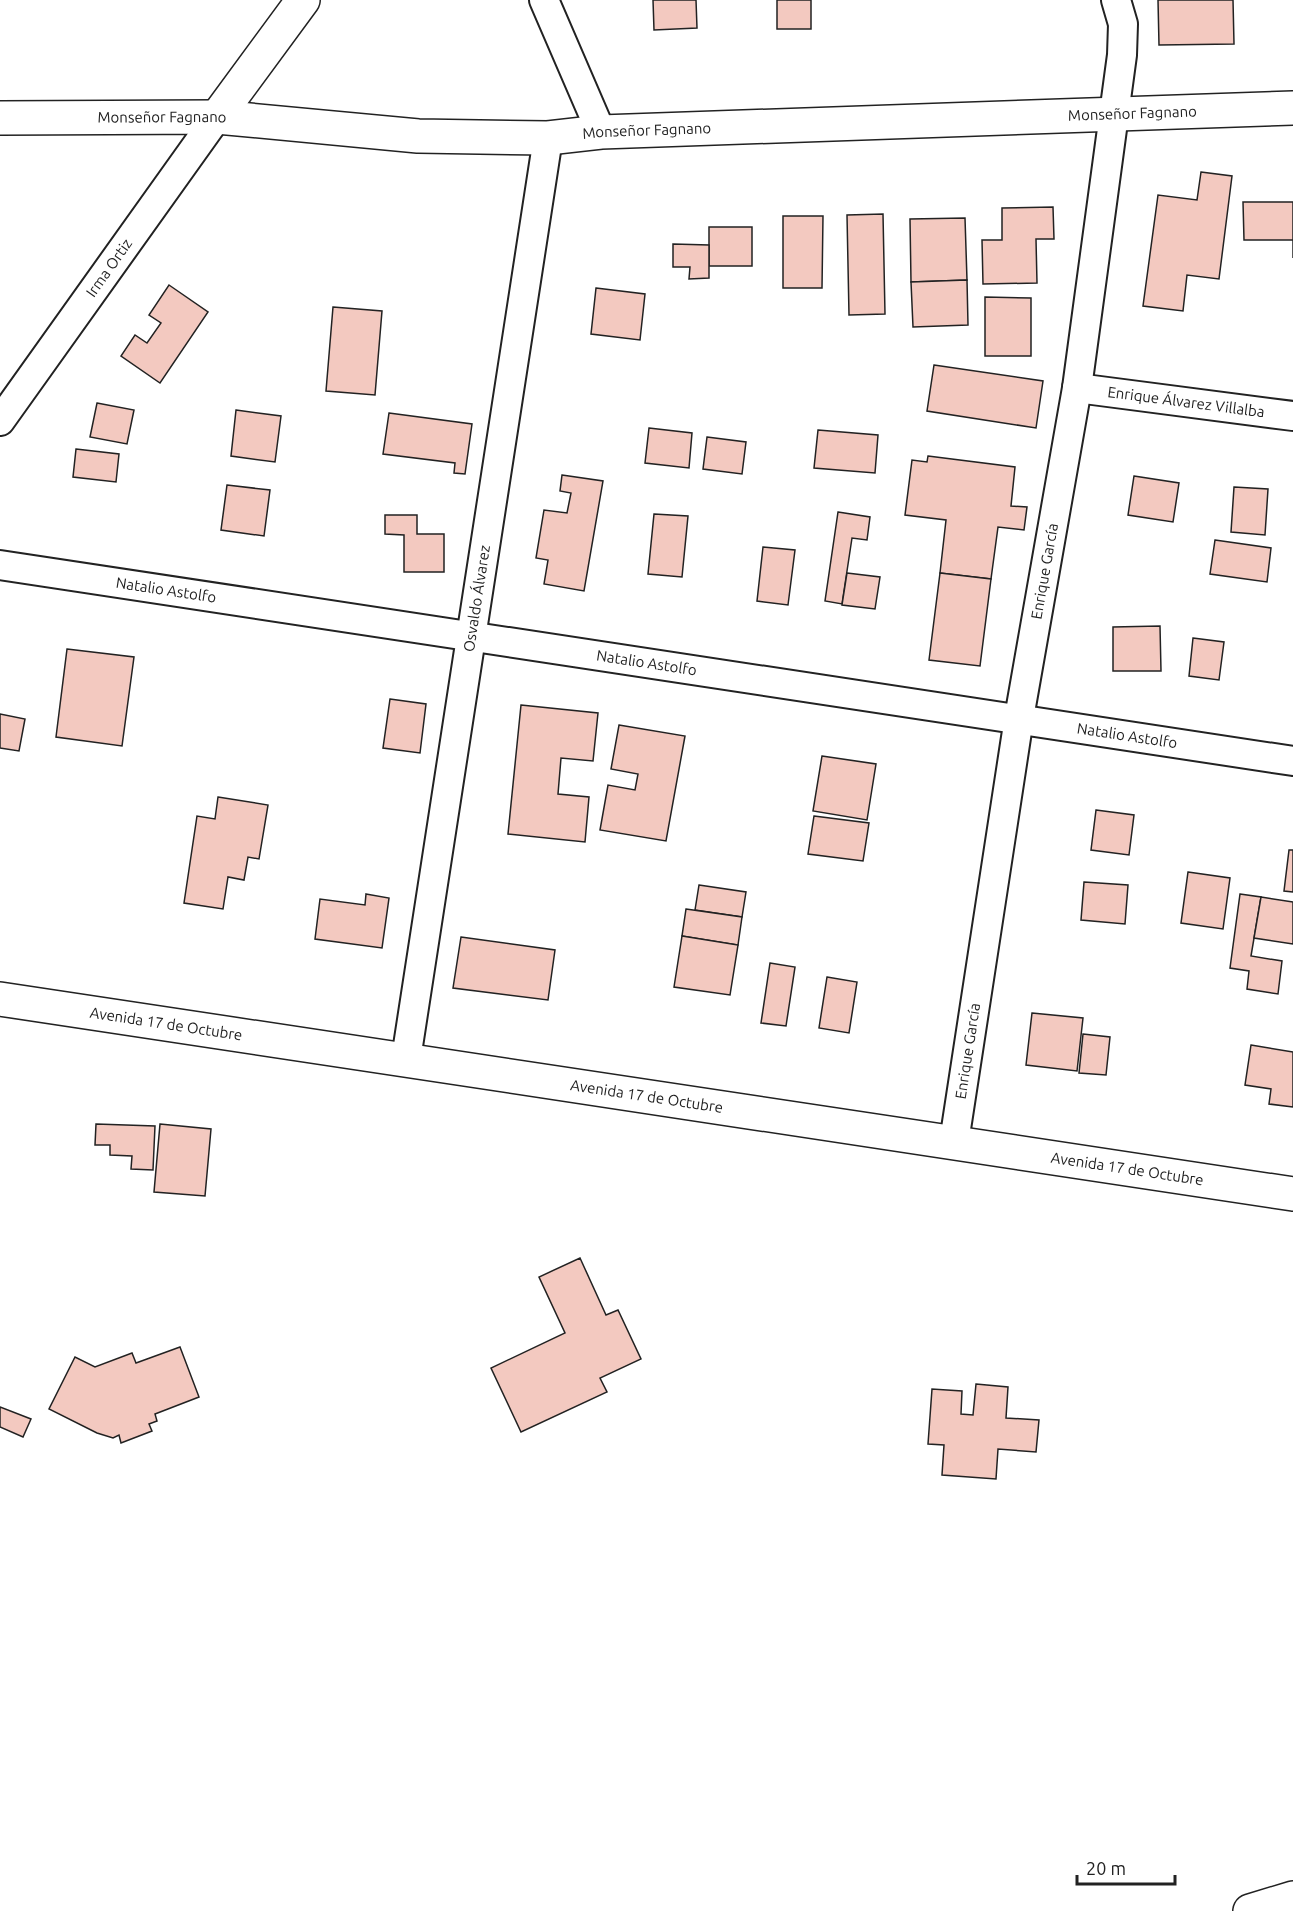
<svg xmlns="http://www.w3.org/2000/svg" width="1293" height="1911" viewBox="0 0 1293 1911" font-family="Ubuntu,sans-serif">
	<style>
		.building { fill: #f3c9c0; stroke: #222; stroke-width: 1.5 }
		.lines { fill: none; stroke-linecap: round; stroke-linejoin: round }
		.minor-casing { stroke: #222; stroke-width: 32 }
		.tertiary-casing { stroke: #222; stroke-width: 36 }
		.secondary-casing { stroke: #222; stroke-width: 36 }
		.minor { stroke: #fff; stroke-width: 28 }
		.tertiary { stroke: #fff; stroke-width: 33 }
		.secondary { stroke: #fff; stroke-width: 33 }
		.labels { text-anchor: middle; stroke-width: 4.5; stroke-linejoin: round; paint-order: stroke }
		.street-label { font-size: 15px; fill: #222; stroke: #fff }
	</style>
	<rect width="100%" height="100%" fill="#fff"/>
	<g class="building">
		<path d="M653 0H696L697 28 654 30Z"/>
		<rect x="777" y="0" width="34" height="29"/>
		<path d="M1158 0H1233L1234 44 1159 45Z"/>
		<path d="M1201 172 1232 176 1219 279 1187 275 1183 311 1143 306 1158 195 1197 200Z"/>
		<path d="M1243 202H1293V258V240H1244Z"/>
		<path d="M1053 207 1054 239H1036L1037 283 983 284 982 240H1002V208Z"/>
		<path d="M883 214 885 314 849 315 847 215Z"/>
		<path d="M783 216H823L822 288H783Z"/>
		<path d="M965 218 967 280 911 282 910 219Z"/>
		<rect x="709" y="227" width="43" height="39"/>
		<path d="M673 244 709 245V278L689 279 690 267H673Z"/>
		<path d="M967 280 968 325 913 327 911 282Z"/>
		<path d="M169 285 208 312 160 383 121 356 135 335 147 343 161 323 149 315Z"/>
		<path d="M596 288 645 294 640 340 591 334Z"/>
		<path d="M985 297 1031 298V356H985Z"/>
		<path d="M333 307 382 311 375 395 326 391Z"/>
		<path d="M934 365 1043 381 1036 428 927 411Z"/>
		<path d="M97 403 134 410 127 444 90 437Z"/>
		<path d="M236 410 281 416 275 462 231 456Z"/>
		<path d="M389 413 472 424 465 474 454 473 455 463 383 454Z"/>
		<path d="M649 428 692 433 689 468 645 463Z"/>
		<path d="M818 430 878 435 875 473 814 468Z"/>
		<path d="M707 437 746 442 742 474 703 469Z"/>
		<path d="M76 449 119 454 116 482 73 477Z"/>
		<path d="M928 456 1015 467 1011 506 1027 507 1024 530 998 527 991 579 940 573 946 520 905 515 912 460 927 462Z"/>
		<path d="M562 475 603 481 584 591 544 584 548 560 536 558 544 510 567 513 571 493 560 491Z"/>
		<path d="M1134 476 1179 483 1173 522 1128 515Z"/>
		<path d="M227 485 270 490 264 536 221 530Z"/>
		<path d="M1234 487 1268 489 1265 535 1231 532Z"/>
		<path d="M838 512 870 517 867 540 852 538 842 604 825 601Z"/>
		<path d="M654 514 688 516 682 577 648 574Z"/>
		<path d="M385 515H417V534H444V572H404V535L385 534Z"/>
		<path d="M1215 540 1271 548 1267 582 1210 574Z"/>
		<path d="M763 547 795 550 788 605 757 601Z"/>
		<path d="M847 573 880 577 875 609 842 605Z"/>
		<path d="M940 573 991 579 980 666 929 660Z"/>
		<path d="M1160 626 1161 671H1113V627Z"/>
		<path d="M1193 638 1224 642 1219 680 1189 676Z"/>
		<path d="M67 649 134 657 122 746 56 737Z"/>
		<path d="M390 699 426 704 420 753 383 748Z"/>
		<path d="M521 705 598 713 593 761 561 758 558 794 589 797 585 842 508 834Z"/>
		<path d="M0 714 25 719 19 751 0 748Z"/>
		<path d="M619 725 685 736 666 841 600 830 608 785 635 790 638 774 611 769Z"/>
		<path d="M822 756 876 764 867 820 813 811Z"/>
		<path d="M218 797 268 805 259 859 248 857 244 880 228 877 223 909 184 903 197 816 215 819Z"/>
		<path d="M1096 810 1134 815 1129 855 1091 850Z"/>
		<path d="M814 816 869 823 863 861 808 854Z"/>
		<path d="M1289 850H1293V892L1284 891Z"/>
		<path d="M1188 872 1230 878 1223 929 1181 923Z"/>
		<path d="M1084 882 1128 885 1125 924 1081 920Z"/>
		<path d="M699 885 746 892 742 917 695 910Z"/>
		<path d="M366 894 389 898 382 948 315 939 320 899 365 905Z"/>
		<path d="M1240 894 1261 897 1251 956 1282 961 1278 994 1247 989 1249 971 1230 968Z"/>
		<path d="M1261 897 1293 902V944L1254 938Z"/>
		<path d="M686 909 742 917 738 945 682 936Z"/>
		<path d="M682 936 738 945 730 995 674 987Z"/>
		<path d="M461 937 555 950 548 1000 453 988Z"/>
		<path d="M770 963 795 967 786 1026 761 1023Z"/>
		<path d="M827 977 857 982 849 1033 819 1028Z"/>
		<path d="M1032 1013 1083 1018 1077 1071 1026 1065Z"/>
		<path d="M1083 1034 1110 1037 1106 1075 1079 1073Z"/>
		<path d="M1251 1045 1293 1052V1107L1269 1104 1271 1089 1245 1085Z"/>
		<path d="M96 1124 155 1126 153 1170 131 1169 132 1156 110 1155V1145H95Z"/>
		<path d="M160 1124 211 1129 205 1196 154 1192Z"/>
		<path d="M580 1258 606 1315 618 1310 641 1359 600 1378 607 1392 521 1432 491 1368 565 1333 539 1277Z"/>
		<path d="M180 1347 199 1397 155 1414 157 1421 149 1424 152 1431 121 1443 119 1435 113 1438 97 1433 49 1409 75 1357 95 1367 132 1353 136 1363Z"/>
		<path d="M976 1384 1008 1387 1006 1418 1039 1420 1036 1452 998 1449 996 1479 942 1475 944 1445 928 1444 932 1389 962 1391 961 1414 973 1415Z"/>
		<path d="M0 1407 31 1419 23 1437 0 1427Z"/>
	</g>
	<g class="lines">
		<g class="minor-casing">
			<g id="minor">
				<path d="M544 0 601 132"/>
				<path id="s1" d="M1077 388 1293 416"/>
				<path id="s2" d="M0 421 217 117"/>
				<path id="s3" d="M0 565 1293 761"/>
				<path id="s4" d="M406 1059 548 138"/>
				<path id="s5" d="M954 1142 1019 718 1077 388 1122 55 1123 24 1116 0"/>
			</g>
		</g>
		<g class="tertiary-casing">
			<g id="tertiary">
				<path d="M217 117 303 0"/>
				<path id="s6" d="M0 118 217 117 418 136 548 138 601 132 1293 108"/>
			</g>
		</g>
		<g class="secondary-casing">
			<g id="secondary">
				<path id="s7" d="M0 999 1293 1194"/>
				<path d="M1250 1911 1293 1898"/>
			</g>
		</g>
		<use href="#minor" class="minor"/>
		<use href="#tertiary" class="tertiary"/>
		<use href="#secondary" class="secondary"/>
	</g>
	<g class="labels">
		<g class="street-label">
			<text dy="5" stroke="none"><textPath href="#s6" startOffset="1134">Monseñor Fagnano</textPath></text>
			<text dy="5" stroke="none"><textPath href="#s6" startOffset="162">Monseñor Fagnano</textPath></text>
			<text dy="5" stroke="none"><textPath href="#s6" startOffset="648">Monseñor Fagnano</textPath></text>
			<text dy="5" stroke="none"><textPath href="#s2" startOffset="188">Irma Ortiz</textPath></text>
			<text dy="5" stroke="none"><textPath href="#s1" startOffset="110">Enrique Álvarez Villalba</textPath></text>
			<text dy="5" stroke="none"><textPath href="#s5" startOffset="578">Enrique García</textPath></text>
			<text dy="5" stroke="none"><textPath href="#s3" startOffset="168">Natalio Astolfo</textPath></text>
			<text dy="5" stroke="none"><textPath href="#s4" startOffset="466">Osvaldo Álvarez</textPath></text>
			<text dy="5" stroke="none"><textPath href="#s3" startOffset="654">Natalio Astolfo</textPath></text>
			<text dy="5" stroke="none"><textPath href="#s3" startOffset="1140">Natalio Astolfo</textPath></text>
			<text dy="5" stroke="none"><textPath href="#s7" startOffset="168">Avenida 17 de Octubre</textPath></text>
			<text dy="5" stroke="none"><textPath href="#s5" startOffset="92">Enrique García</textPath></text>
			<text dy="5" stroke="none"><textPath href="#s7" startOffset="654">Avenida 17 de Octubre</textPath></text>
			<text dy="5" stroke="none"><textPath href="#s7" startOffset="1140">Avenida 17 de Octubre</textPath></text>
		</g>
	</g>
	<path d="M1077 1875v9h98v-9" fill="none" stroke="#222222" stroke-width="3"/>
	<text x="1086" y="1875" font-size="18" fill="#222222" stroke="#ffffff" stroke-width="4.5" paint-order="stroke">20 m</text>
</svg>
